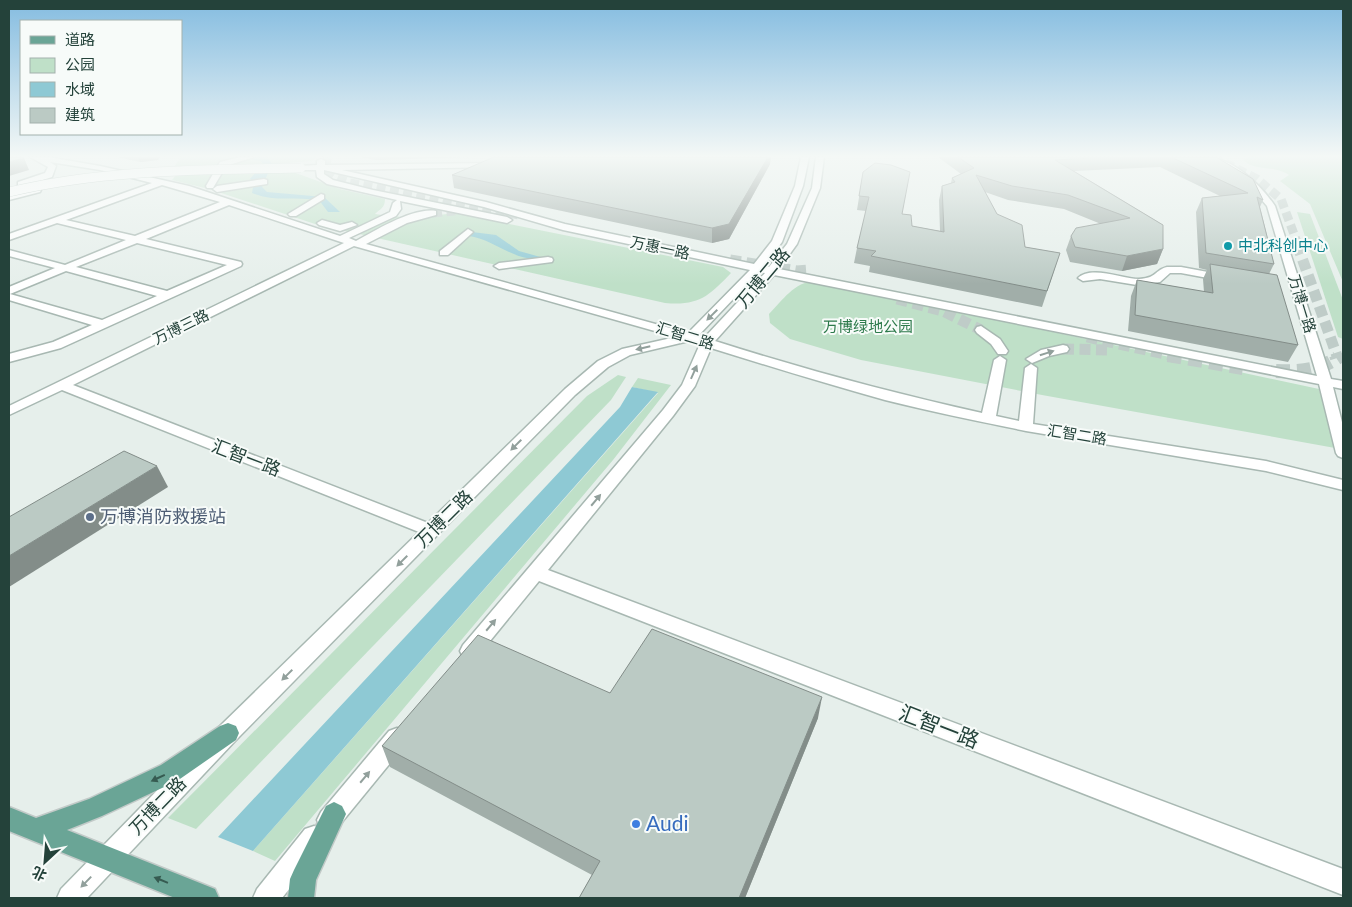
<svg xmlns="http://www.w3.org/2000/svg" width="1352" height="907" viewBox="0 0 1352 907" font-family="Lato,'Noto Sans SC',sans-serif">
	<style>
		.green { fill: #bfe0c8 }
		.water { fill: #8ec9d4 }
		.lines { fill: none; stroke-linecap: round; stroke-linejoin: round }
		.minor-tunnel-far2 { stroke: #bfccc8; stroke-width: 9; stroke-dasharray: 9 4.5; stroke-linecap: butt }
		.minor-tunnel-far1 { stroke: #bfccc8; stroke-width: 11; stroke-dasharray: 11 5.5; stroke-linecap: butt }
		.minor-tunnel { stroke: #bfccc8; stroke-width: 14; stroke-dasharray: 14 7; stroke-linecap: butt }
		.minor-casing { stroke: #a8b8b2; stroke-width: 3 }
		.major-casing { stroke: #c2cac8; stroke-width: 3 }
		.minor { fill: #fff; fill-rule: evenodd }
		.major { fill: #6aa596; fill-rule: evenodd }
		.minor-bridge-casing { stroke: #a8b8b2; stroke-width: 10; stroke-linecap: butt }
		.minor-bridge { stroke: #fff; stroke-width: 9 }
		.wall { fill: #a1aea9 }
		.shaded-wall { fill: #838d89 }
		.building { fill: #bbcac4; stroke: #838d89 }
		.oneway { fill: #92a09c }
		.oneway2 { fill: #365b51 }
		.culture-dot { fill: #0f9aa8; stroke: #f7fbf9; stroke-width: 2 }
		.service-dot { fill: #5c6f8a; stroke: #f7fbf9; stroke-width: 2 }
		.shop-dot { fill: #3f7fe0; stroke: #f7fbf9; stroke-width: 2 }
		.labels { text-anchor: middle; stroke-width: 4; stroke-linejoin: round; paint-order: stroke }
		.far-culture-label { font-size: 15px; fill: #0d838f; stroke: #f7fbf9; text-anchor: start }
		.far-street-label { font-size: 15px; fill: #24423a; stroke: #f7fbf9 }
		.far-park-label { font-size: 15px; fill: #2d7a4b; stroke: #f7fbf9 }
		.street-label { font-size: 18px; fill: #24423a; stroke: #f7fbf9 }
		.service-label { font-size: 18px; fill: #4e5e75; stroke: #f7fbf9; text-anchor: start }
		.near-street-label { font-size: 21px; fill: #24423a; stroke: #f7fbf9 }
		.near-shop-label { font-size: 21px; fill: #366cbe; stroke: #f7fbf9; text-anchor: start }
	</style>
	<rect width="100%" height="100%" fill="#e6efeb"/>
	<g class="green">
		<path d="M181 157H317V158L310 161 277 164 174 167Z"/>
		<path d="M1248 157H1343V282L1310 204 1280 181 1289 175C1275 165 1256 172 1243 160Z"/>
		<path d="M293 172 340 189 385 199C385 208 380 209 375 214 403 219 427 217 455 213L723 267 731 273C709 296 699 306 665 303L315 224 209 189 172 180 176 175Z"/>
		<path d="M1297 212 1310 214 1343 300V339L1338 337Z"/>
		<path d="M815 281 1319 389 1335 448 1042 395 861 360 790 339 770 323 769 314C783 300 794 282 815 281Z"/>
		<path d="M618 375 626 377 611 400 196 829 168 818 587 396Z"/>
		<path d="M638 378 671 385 613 460 275 861 253 851 658 393 632 387Z"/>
	</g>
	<g class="water">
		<path d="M235 157H267L272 164 262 187 267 192 324 197 340 212H328L319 200C297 197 273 202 252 193L254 182 250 179 263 164 261 161Z"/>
		<path d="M472 232 496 235 519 251 544 258C516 264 494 239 469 236Z"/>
		<path d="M632 387 658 392 253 851 218 837 620 407Z"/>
	</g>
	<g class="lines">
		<g class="minor-tunnel-far2">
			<path d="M327 157 326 170 337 178 350 183 519 215"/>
			<path d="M1213 157 1257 179 1281 199 1298 245"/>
			<path d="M433 213 463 210"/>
		</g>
		<g class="minor-tunnel-far1">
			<path d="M1297 244 1337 356"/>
			<path d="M730 260 797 271 810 270"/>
			<path d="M897 299 943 311 981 330"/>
			<path d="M1087 337 1174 356"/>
			<path d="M1063 349 1109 350"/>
		</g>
		<g class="minor-tunnel">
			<path d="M1168 355 1243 368"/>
			<path d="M1276 371C1299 372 1317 371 1337 358L1336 355"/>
		</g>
		<g class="minor-casing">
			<g id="minor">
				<path d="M30 157H48L100 166 189 186 340 236 390 212 393 203 397 200 327 184 317 177 316 170H298V166L317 165V161L321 159 325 161V165L492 163 496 165 495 167 342 170 486 202 565 224 754 264 772 241 795 186 801 157H809L803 186 782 242 764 266 769 267 787 244 812 188 816 157H824L820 188 797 244 779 269 1317 376 1267 206 1248 184 1204 157C1231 156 1261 185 1275 206L1331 379 1343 381V389L1333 387 1343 426V458L1338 456 1336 453 1319 384 774 275 715 341C803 369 892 393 982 413L994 360 1000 356 1006 360 996 416 1019 421 1025 368 1031 364 1037 368 1033 424 1266 461 1343 480V490L1266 471 1026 431C979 421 932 412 885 400 827 384 769 366 711 348L695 386 673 416 548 570 1343 869V895L539 581 477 657 470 659 463 657 460 651 463 645 663 410 682 385 700 344 689 341 630 355 608 367 575 395 236 740 87 898H57L61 889 220 726 419 532 62 390 9 415V406L344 243 229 205 146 239 241 262 242 264 241 266 61 348 9 362V354L53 342 92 325 9 300V287L55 268 9 256V250L65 265 126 240 57 223 9 240V234L152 183 100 170 50 162 56 166 52 177 24 186H18V182L45 173 48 167ZM324 170 484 207 563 230 750 270 688 333 366 244 407 223 436 215V211C414 207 376 230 356 241L349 238 396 216 401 209 400 201 507 223 512 220 507 217 373 190 333 180 324 174ZM162 185 220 202 135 236 66 220ZM137 243 227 265 167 291 76 267ZM354 246 676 337 622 349 598 361 565 389 428 523 73 385ZM66 271 157 296 102 320 10 294ZM759 272 765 273 704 338 698 336Z"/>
				<path d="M241 157H254L226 166 213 188H207L206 186 220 162Z"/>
				<path d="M264 179 267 180V184L217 192 213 189 217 186Z"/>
				<path d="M37 187 41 190 40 192 9 200V194Z"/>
				<path d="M321 194 324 195V199L296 216H290L288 214Z"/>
				<path d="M322 220 340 225 352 222 357 225 340 231 319 225 317 223Z"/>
				<path d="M468 229 473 232 471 234 448 255H440V251Z"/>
				<path d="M548 257 552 258 553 260 552 262 499 269 494 266 499 263Z"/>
				<path d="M1167 267H1181L1224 275 1229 278 1224 281 1181 273H1170L1160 282 1137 285 1100 279 1083 281 1078 278C1091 265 1123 279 1139 279 1157 278 1155 270 1167 267Z"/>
				<path d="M981 326 1000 339 1008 351 1006 354H998L991 344 977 333 975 330 977 327Z"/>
				<path d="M1063 345 1067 346 1069 349 1067 352 1049 356 1032 363 1026 359 1041 350Z"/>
				<path d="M397 728 405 731 408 738 405 745 337 828 329 832 321 828 317 820 321 812 389 731Z"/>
				<path d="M314 826 323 829 326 838 323 847 282 898H253L257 889 305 829Z"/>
			</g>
		</g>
		<g class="major-casing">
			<g id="major">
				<path d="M228 723 236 726 239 733 236 740 177 781 102 816 67 830 215 889 219 898H175L9 831V807L36 818 89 799 161 765 220 726Z"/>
				<path d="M334 802 342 806 346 814 316 880 314 898H288L290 879 294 870 326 806Z"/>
			</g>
		</g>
		<use href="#minor" class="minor"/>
		<use href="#major" class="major"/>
		<g class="minor-bridge-casing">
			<path id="minor-bridge" d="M9 192C105 169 203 170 301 168"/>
		</g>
		<use href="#minor-bridge" class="minor-bridge"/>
	</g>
	<g class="wall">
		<path d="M117 157H160L158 160 140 162Z"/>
		<path d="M359 157H479L376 160Z"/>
		<path d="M938 157H1216L1263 200 1260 207 1274 264 1269 274 1298 345 1288 362 1128 331 1131 296 1137 280 1204 292 1203 279 1207 270 1199 268 1196 212 1202 198 1220 196 1160 167 1074 171 1163 225V249L1157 264 1122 271 1070 262 1066 250 1071 236 1101 224 1064 209 1008 200 985 192 997 214 1025 247 1060 253 1042 307 869 272 870 266 854 263 857 248 866 211 857 210 863 172 902 214 912 226 940 231 939 200 942 186 951 183 952 178 961 174Z"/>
		<path d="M770 164 729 239 712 243 454 188 452 175Z"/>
		<path d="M610 693 818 718 745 898H579L592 875 390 767 382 746Z"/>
	</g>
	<g class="shaded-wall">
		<path d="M138 157H160L158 160 140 162Z"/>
		<path d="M768 157H771L770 164 729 239 712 243V228Z"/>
		<path d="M24 158 29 170 9 176V162Z"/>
		<path d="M1163 249 1157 264 1122 271 1127 256Z"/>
		<path d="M157 466 168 487 9 587V556Z"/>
		<path d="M822 697 818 718 745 898H739Z"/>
	</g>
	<g class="building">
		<path d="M9 157H19L24 158 9 162Z"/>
		<path d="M494 157H768L729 224 712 228 452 175Z"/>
		<path d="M958 157H1113L1055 160 1163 225V249L1127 256 1075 247 1071 236 1076 228 1130 218 1068 195 1012 186 976 175 997 214 1022 225 1025 247 1060 253 1047 291 871 256 876 251 857 248 869 197 859 196 863 172 875 163 891 165 910 172 902 214 911 215 912 226 944 232 942 186 955 182 952 178 974 168Z"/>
		<path d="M1171 157H1216L1253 179 1263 200 1257 197 1274 264 1206 253 1202 198 1248 193Z"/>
		<path d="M1210 264 1277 275 1298 345 1135 315 1137 280 1213 293Z"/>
		<path d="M124 451 157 466 9 556V517Z"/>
		<path d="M652 629 822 697 739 898H579L600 861 382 746 478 635 610 693Z"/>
	</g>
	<defs><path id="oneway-solid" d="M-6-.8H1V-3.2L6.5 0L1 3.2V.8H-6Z" transform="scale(1.25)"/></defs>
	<g class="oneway">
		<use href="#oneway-solid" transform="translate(712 315) rotate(135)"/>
		<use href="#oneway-solid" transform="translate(643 348) rotate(167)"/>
		<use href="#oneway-solid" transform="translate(1047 353) rotate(-18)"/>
		<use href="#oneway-solid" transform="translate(694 372) rotate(-66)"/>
		<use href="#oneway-solid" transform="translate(516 445) rotate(135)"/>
		<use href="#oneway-solid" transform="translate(596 500) rotate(-50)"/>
		<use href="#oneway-solid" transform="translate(402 561) rotate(135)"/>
		<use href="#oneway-solid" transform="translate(491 625) rotate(-50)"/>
		<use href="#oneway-solid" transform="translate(287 675) rotate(135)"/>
		<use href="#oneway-solid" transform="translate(365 777) rotate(-50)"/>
		<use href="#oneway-solid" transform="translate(86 882) rotate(134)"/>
	</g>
	<g class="oneway2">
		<use href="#oneway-solid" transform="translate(158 778) rotate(155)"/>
		<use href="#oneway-solid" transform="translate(161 880) rotate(-158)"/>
	</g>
	<linearGradient id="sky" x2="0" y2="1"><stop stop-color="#84bce0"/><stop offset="0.55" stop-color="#f4f8f6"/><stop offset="1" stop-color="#f4f8f6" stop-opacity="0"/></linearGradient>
	<rect width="1352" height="284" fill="url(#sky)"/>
	<circle class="culture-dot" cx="1228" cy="246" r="5"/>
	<circle class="service-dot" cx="90" cy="517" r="5"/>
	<circle class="shop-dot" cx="636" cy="824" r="5"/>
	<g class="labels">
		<g class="far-culture-label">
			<text x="1238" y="251">中北科创中心</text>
		</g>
		<g class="far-street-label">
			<text transform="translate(660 248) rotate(12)" y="5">万惠一路</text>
			<text transform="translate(1302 304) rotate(73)" y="5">万博一路</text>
			<text transform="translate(181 327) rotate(-26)" y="5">万博三路</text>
			<text transform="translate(685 336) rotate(17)" y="5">汇智二路</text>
			<text transform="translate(1077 435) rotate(9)" y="5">汇智二路</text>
		</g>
		<g class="far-park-label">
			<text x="868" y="332">万博绿地公园</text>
		</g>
		<g class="street-label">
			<text transform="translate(763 278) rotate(-50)" y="6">万博二路</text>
			<text transform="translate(246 458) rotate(21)" y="6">汇智一路</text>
			<text transform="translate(444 519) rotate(-45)" y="6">万博二路</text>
			<text transform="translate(158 806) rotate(-46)" y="6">万博二路</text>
		</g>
		<g class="service-label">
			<text x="100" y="523">万博消防救援站</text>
		</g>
		<g class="near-street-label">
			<text transform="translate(939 727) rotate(21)" y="7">汇智一路</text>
		</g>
		<g class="near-shop-label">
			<text x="646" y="831">Audi</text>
		</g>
	</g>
	<rect width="1352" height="907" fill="none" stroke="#24423a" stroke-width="20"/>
	<rect x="20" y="20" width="162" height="115" fill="#f7fbf9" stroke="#a3b1ad"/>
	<rect x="30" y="36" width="25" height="8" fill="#6aa596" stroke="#a3b1ad"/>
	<text x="65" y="45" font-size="15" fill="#24423a">道路</text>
	<rect x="30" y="58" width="25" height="15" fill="#bfe0c8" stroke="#a3b1ad"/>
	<text x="65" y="70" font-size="15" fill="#24423a">公园</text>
	<rect x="30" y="82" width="25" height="15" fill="#8ec9d4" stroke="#a3b1ad"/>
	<text x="65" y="95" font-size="15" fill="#24423a">水域</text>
	<rect x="30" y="108" width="25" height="15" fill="#bbcac4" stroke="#a3b1ad"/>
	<text x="65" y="120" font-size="15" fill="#24423a">建筑</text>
	<g transform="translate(45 862) rotate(206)" stroke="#f7fbf9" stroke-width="4" paint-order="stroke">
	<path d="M0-4L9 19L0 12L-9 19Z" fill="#24423a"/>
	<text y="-8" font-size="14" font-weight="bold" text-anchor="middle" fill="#24423a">北</text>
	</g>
</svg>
